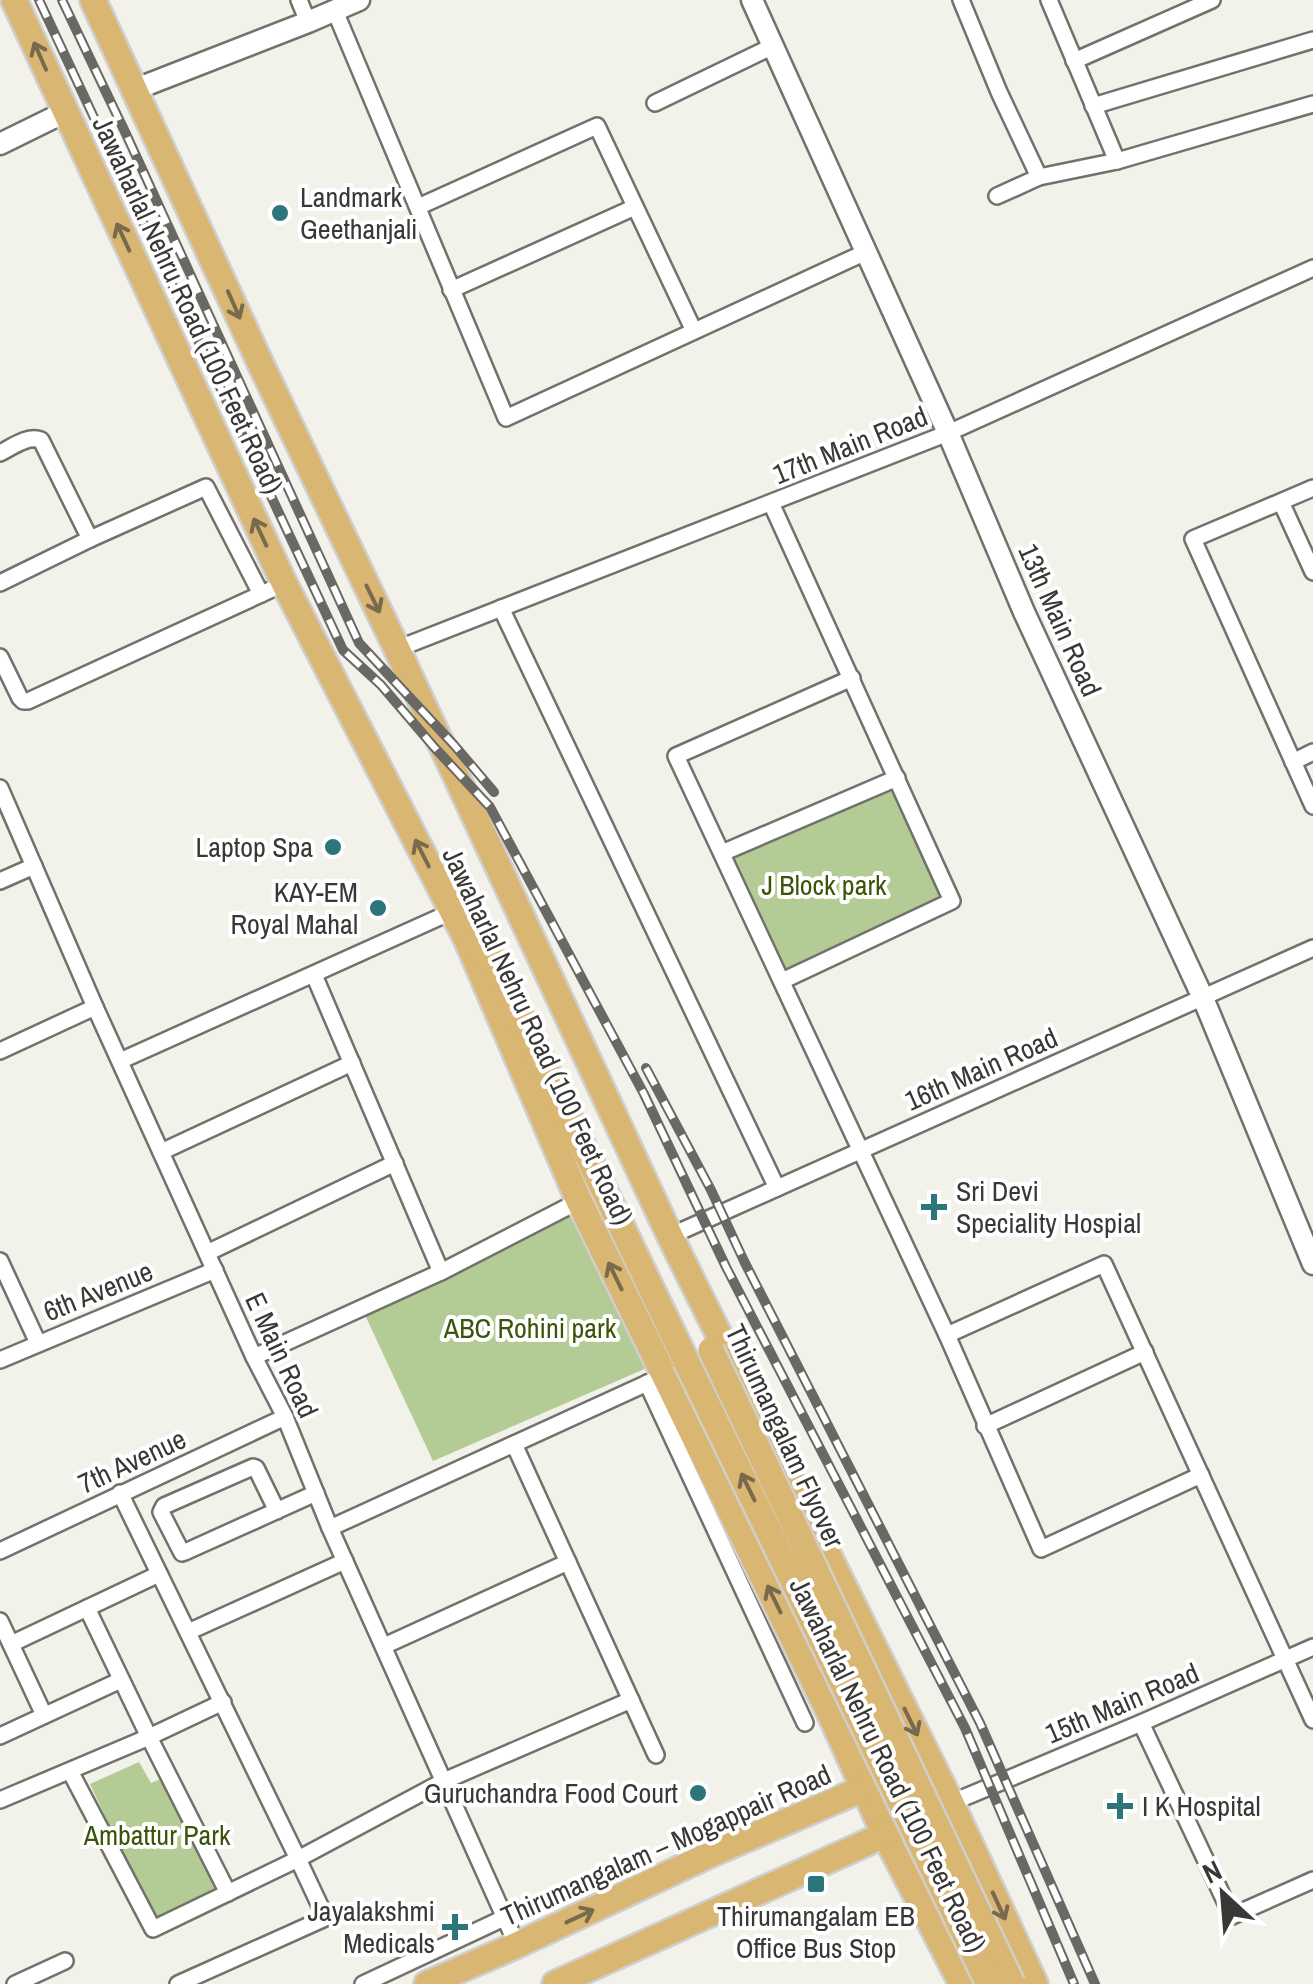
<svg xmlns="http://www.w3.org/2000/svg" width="1313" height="1984" viewBox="0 0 1313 1984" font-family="'Archivo Narrow',sans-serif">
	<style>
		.green { fill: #b3cb94 }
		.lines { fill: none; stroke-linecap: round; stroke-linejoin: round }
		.minor-casing { stroke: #72716b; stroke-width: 20 }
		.tertiary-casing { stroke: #72716b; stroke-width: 25 }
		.primary-casing { stroke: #cfcfcf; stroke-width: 30 }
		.minor { stroke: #fff; stroke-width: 15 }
		.tertiary { stroke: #fff; stroke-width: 20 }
		.primary { stroke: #dab673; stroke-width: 25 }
		.rail-casing { stroke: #696864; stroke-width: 10 }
		.rail { stroke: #fff; stroke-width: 6; stroke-dasharray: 19; stroke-linecap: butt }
		.primary-bridge-casing { stroke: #cfcfcf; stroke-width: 30; stroke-linecap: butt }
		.primary-bridge { stroke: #dab673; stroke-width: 25 }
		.oneway { stroke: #796a4e }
		.poi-dot { fill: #2b757b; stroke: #fff; stroke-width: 4 }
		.labels { text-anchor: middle; stroke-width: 8; stroke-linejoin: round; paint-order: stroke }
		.poi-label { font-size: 28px; fill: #393836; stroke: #fff; text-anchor: end }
		.street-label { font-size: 28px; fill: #393836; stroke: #fff }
		.park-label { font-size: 28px; fill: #3c5409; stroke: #fff }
	</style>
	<rect width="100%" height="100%" fill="#f2f1ea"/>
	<g class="green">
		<path d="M897 778 952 901 782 981 722 853Z"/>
		<path d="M572 1215 649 1367 433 1461 365 1315Z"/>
		<path d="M139 1762 151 1783 172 1774 224 1886 153 1920 90 1784Z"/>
	</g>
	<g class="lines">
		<g class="minor-casing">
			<g id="minor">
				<path d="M299 0 308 22"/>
				<path d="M961 0 999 92 1039 177 1117 161 1313 104"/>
				<path d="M1049 0 1117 161"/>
				<path d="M335 11 506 418 866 252"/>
				<path d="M1074 61 1212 0"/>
				<path d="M655 103 773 46"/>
				<path d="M1093 106 1313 40"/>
				<path d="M997 196 1039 177"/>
				<path d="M418 207 597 126 694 331"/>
				<path d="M451 290 635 207"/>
				<path d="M0 453C12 447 28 435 41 440L90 539 206 487 261 594"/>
				<path d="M1313 488 1193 539 1313 806"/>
				<path d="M1281 502 1313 572"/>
				<path d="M771 503 952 901 782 981"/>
				<path d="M0 583 90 539"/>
				<path d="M501 608 777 1188"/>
				<path d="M397 649 948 433 1313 268"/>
				<path d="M0 657 20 698 23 701H28L270 590"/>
				<path d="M852 678 676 756 947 1335 1041 1549 1201 1475"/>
				<path d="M1293 762 1313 752"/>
				<path d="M0 788 95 1007 254 1357 285 1417 330 1528 517 1945"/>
				<path d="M722 853 897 778"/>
				<path d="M0 881 34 866"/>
				<path d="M314 975 441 1272"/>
				<path d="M0 1051 95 1007"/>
				<path d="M120 1061 451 912"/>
				<path d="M161 1152 352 1063"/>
				<path d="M670 1236 1313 948"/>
				<path d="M207 1253 395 1163"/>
				<path d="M0 1261 38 1343"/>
				<path d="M947 1335 1104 1264 1313 1720"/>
				<path d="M254 1357 441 1272 579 1201"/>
				<path d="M0 1360 215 1270"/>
				<path d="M647 1383 805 1723"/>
				<path d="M985 1426 1145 1352"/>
				<path d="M514 1444 656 1755"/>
				<path d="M120 1493 298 1859 444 1781 631 1700"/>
				<path d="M277 1511 256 1468 253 1467 164 1506 161 1512 182 1553 185 1552 316 1493"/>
				<path d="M330 1528 654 1380"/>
				<path d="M0 1551 285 1417"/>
				<path d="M87 1608 149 1737 228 1893"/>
				<path d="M0 1621 44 1715"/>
				<path d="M188 1632 345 1561"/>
				<path d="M11 1644 159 1574"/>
				<path d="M384 1646 568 1562"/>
				<path d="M1141 1723 1232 1916 1313 1880"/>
				<path d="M0 1736 121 1680"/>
				<path d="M70 1771 153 1929 298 1859 322 1910 323 1919 178 1984"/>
				<path d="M0 1800 149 1737 223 1702"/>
				<path d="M951 1803 1141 1723 1313 1647"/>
				<path d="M15 1984 65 1961"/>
				<path d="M363 1984 506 1917"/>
			</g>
		</g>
		<g class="tertiary-casing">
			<g id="tertiary">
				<path d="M752 0 948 433 1024 612 1203 998 1313 1264"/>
				<path d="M136 89 308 22 359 0"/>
				<path d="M0 144 65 112"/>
			</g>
		</g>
		<g class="primary-casing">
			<g id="primary">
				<path d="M14 0 284 583 467 940 579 1201 832 1718 885 1835 962 1984"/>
				<path d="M93 0 263 369 397 649 670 1236 951 1803 1035 1984"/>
				<path d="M471 943 494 961 686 1361"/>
				<path d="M427 1984 517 1945 711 1854 874 1784"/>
				<path d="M555 1984 897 1829"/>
			</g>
		</g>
		<use href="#minor" class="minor"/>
		<use href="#tertiary" class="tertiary"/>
		<use href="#primary" class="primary"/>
		<g class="rail-casing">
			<g id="rail">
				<path d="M39 0 343 650 381 685 434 747 490 807 644 1094 726 1267 965 1728 1074 1984"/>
				<path d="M62 0 126 134 359 643 454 745 494 792"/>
				<path d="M646 1068 711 1190 744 1261 980 1723 1095 1984"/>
			</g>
		</g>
		<use href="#rail" class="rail"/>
		<g class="primary-bridge-casing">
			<g id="primary-bridge">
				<path d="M711 1350 1012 1984"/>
				<path d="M686 1361 989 1984"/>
			</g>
		</g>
		<use href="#primary-bridge" class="primary-bridge"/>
	</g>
	<defs><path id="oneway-shaft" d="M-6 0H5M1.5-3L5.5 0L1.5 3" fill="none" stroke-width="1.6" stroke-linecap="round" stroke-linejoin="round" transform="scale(2.5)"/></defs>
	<g class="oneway">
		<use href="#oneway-shaft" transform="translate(40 56) rotate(-114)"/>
		<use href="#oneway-shaft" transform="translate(123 237) rotate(-115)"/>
		<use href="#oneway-shaft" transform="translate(234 305) rotate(66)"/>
		<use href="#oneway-shaft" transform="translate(260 532) rotate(-115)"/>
		<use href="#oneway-shaft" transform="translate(373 599) rotate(64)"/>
		<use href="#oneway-shaft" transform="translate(422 853) rotate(-117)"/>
		<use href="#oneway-shaft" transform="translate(615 1276) rotate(-116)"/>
		<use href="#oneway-shaft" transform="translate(748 1487) rotate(-116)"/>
		<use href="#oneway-shaft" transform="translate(774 1599) rotate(-116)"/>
		<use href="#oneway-shaft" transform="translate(911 1722) rotate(64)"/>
		<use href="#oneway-shaft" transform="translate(999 1906) rotate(65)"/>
		<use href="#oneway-shaft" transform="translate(580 1916) rotate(-25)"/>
	</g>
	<g class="poi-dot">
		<circle cx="280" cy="213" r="10"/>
		<circle cx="333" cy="847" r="10"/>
		<circle cx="378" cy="908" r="10"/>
		<path d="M929 1192h10v10h10v10h-10v10h-10v-10h-10v-10h10z"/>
		<circle cx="698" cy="1793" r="10"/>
		<path d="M1115 1791h10v10h10v10h-10v10h-10v-10h-10v-10h10z"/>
		<rect x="806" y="1874" width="20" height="20" rx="5"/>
		<path d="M450 1912h10v10h10v10h-10v10h-10v-10h-10v-10h10z"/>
	</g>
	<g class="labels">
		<g class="poi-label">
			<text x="300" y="207" text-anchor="start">Landmark<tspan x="300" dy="32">Geethanjali</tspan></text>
			<text x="313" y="857">Laptop Spa</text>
			<text x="358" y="902">KAY-EM<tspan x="358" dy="32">Royal Mahal</tspan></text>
			<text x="956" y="1201" text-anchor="start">Sri Devi<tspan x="956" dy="32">Speciality Hospial</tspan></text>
			<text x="678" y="1803">Guruchandra Food Court</text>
			<text x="1142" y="1816" text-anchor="start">I K Hospital</text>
			<text x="435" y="1921">Jayalakshmi<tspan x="435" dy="32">Medicals</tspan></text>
			<text x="816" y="1926" text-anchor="middle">Thirumangalam EB<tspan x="816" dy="32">Office Bus Stop</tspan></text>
		</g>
		<g class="street-label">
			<text transform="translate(188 305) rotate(65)" y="10">Jawaharlal Nehru Road (100 Feet Road)</text>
			<text transform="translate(850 445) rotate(-22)" y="10">17th Main Road</text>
			<text transform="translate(1060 620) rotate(66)" y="10">13th Main Road</text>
			<text transform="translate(538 1036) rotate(65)" y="10">Jawaharlal Nehru Road (100 Feet Road)</text>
			<text transform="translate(981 1069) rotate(-24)" y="10">16th Main Road</text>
			<text transform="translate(98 1291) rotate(-22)" y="10">6th Avenue</text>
			<text transform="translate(282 1355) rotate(65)" y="10">E Main Road</text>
			<text transform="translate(785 1436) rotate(65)" y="10">Thirumangalam Flyover</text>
			<text transform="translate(132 1461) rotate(-25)" y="10">7th Avenue</text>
			<text transform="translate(1122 1703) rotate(-23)" y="10">15th Main Road</text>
			<text transform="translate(888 1765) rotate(64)" y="10">Jawaharlal Nehru Road (100 Feet Road)</text>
			<text transform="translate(666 1845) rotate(-24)" y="10">Thirumangalam – Mogappair Road</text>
		</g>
		<g class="park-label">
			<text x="824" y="895">J Block park</text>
			<text x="530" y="1338">ABC Rohini park</text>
			<text x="157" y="1845">Ambattur Park</text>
		</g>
	</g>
	<g transform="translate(1223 1894) rotate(334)" stroke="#ffffff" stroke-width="8" paint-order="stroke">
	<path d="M0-8L18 38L0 25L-18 38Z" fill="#393836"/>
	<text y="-15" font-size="28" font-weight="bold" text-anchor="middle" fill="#393836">N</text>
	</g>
</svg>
